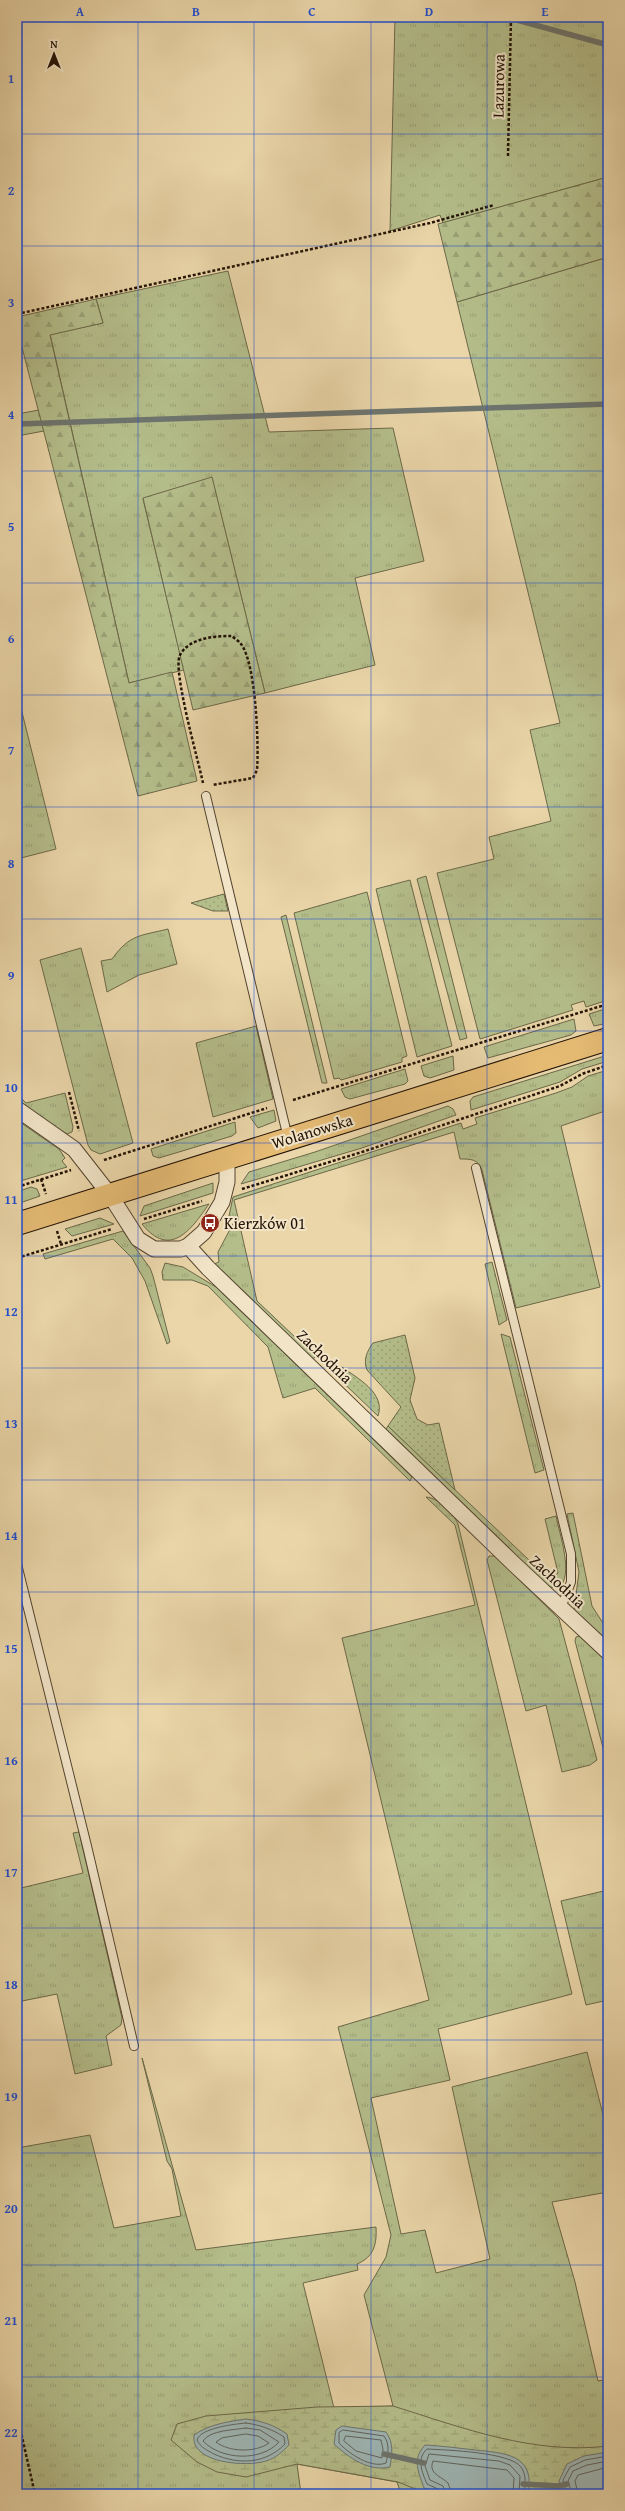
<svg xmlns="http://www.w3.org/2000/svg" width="625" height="2511" viewBox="0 0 625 2511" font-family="'Gentium Book Plus',serif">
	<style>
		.grass { fill: url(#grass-tufts); stroke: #6c6848 }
		.forest { fill: url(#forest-firs); stroke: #6c6848 }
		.wetland { fill: url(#wetland-marsh); stroke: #6c6848 }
		.garden { fill: url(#garden-dots); stroke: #6c6848 }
		.water { fill: #9eb6b5; stroke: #6d756f }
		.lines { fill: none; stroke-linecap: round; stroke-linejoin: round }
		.shore { stroke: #60645e; stroke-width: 1 }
		.stream { stroke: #6d756f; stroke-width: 5.5 }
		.service-casing { stroke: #55442f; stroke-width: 10 }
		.minor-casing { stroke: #55442f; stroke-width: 17 }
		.primary-casing { stroke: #231306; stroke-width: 24 }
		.path { stroke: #231306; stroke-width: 2.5; stroke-dasharray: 3 2; stroke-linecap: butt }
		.service { stroke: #f1e4c7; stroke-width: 8 }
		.minor { stroke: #f1e4c7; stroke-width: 15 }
		.primary { stroke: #e5bb74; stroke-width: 22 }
		.grid { fill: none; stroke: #1d4ed8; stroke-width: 1; stroke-opacity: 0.55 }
		.labels { text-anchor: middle; stroke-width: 4; stroke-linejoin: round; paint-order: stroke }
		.street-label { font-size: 16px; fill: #231306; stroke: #f1e4c7 }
		.poi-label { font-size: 16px; fill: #231306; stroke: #f1e4c7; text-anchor: start }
		.neatline { fill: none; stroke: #1d4ed8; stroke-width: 1.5 }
		.grid-label { font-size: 13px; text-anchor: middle; font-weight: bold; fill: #1d4ed8 }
	</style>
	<defs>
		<pattern id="grass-tufts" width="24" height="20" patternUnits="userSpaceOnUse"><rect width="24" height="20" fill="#b4be8b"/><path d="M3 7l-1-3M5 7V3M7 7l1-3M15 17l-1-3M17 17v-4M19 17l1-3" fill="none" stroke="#9aa276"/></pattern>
		<pattern id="forest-firs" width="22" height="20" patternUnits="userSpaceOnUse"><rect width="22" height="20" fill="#b4be8b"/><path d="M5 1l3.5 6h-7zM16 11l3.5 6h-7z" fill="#9aa276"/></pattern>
		<pattern id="wetland-marsh" width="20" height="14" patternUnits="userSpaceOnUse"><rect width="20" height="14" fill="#b4be8b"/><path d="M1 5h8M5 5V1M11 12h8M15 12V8" fill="none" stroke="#9aa276"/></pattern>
		<pattern id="garden-dots" width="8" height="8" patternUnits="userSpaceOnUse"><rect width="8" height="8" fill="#b4be8b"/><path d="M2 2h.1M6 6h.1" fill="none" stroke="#9aa276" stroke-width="1.8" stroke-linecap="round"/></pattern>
	</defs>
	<rect width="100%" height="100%" fill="#ead6a9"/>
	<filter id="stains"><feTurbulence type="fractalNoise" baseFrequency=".005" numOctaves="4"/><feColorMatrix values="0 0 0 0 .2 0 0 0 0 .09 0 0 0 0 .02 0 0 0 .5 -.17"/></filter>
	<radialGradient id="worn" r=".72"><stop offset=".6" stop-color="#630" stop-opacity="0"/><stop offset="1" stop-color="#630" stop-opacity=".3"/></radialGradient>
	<g class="grass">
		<path d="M395 17H608V177L443 223 440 215 390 231Z"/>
		<path d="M608 257V1000L586 1007 584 1001 571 1005 573 1010 480 1039 437 873 494 859 489 837 551 821 530 730 560 723 457 302Z"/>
		<path d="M228 271 269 432 393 428 424 561 355 578 375 665 265 693 212 478 143 499 184 670 129 683 50 334 103 323 96 299Z"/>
		<path d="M39 410 44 431 17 436V414Z"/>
		<path d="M17 692 56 849 17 859Z"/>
		<path d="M426 876 467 1038 460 1040 417 879Z"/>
		<path d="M410 880 452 1046 417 1057 376 889Z"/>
		<path d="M367 892 407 1056 402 1058V1062L341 1080 339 1078 334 1079 294 913Z"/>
		<path d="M286 915 327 1083H322L281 917Z"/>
		<path d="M168 929 177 964 139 975 107 992 101 961 112 959C130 934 140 936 168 929Z"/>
		<path d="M81 948 133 1143 100 1154 91 1150 88 1145 40 960Z"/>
		<path d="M608 1008V1023L594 1026 589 1014Z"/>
		<path d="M574 1019 576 1031 571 1035 488 1058 484 1047Z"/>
		<path d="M256 1026 273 1099 213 1117 196 1043Z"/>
		<path d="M608 1055V1061L582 1069 560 1082 471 1110 470 1101 473 1097Z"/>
		<path d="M453 1056 454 1070 430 1078 424 1076 421 1066Z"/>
		<path d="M405 1069 408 1081 405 1084 350 1099 345 1097 341 1089Z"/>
		<path d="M608 1070V1110L561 1126 600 1287 516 1308 482 1170C478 1159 471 1159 460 1159L454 1132 234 1200 257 1301 316 1357 312 1359 214 1264 219 1262 218 1252 235 1220 229 1216 233 1197 461 1123 463 1129 477 1124 475 1118 556 1093 572 1087 588 1076Z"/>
		<path d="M65 1093 73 1127 72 1132 67 1134 40 1119 17 1102V1094L26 1103Z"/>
		<path d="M448 1106 453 1109 456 1115 362 1148 241 1184 249 1172 315 1152Z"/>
		<path d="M274 1110 276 1121 258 1128 250 1117Z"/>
		<path d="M17 1120 59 1149 65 1158 62 1161 67 1167 17 1182Z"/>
		<path d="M235 1122 236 1133 232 1136 159 1158 153 1156 151 1149Z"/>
		<path d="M213 1183V1193L140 1216 144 1206Z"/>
		<path d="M31 1187 37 1189 40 1196 17 1204V1192Z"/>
		<path d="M209 1204C191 1230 170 1259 142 1224Z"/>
		<path d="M100 1218 114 1224 72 1236 65 1229Z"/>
		<path d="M123 1231 150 1268 153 1276 170 1342 167 1344 145 1281 132 1258 113 1239 45 1259 43 1254Z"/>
		<path d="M492 1262 507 1320 499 1325 485 1264Z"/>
		<path d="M165 1263 183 1267 216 1287 412 1477 410 1481 315 1388 283 1398 268 1347 208 1286 192 1280H163L162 1272Z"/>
		<path d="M501 1334 510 1337 511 1341 544 1470 535 1473Z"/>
		<path d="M388 1426 550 1580 558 1573 545 1519 556 1516C559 1533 575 1577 558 1588L549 1587 386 1429Z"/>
		<path d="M426 1497C439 1498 453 1513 458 1524L572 1994 438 2029 450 2080 371 2098 401 2234 425 2230 436 2273 490 2259 452 2087 587 2052 608 2134V2192L552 2202 575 2282 598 2381 608 2379V2494H401L397 2482 297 2464 301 2494H17V2148L90 2135 114 2228 181 2216 172 2169 167 2161 142 2058 196 2250 376 2227C377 2244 374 2257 357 2264L358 2270 303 2283 334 2408 393 2406 364 2295 386 2257 391 2235 338 2027 429 2000 342 1638 475 1605 455 1525Z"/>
		<path d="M573 1513 592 1606 608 1631V1643L574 1610 579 1572 567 1514Z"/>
		<path d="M489 1556H495L559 1619 597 1760 590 1765 562 1772 546 1705 526 1711 487 1560Z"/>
		<path d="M580 1636 608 1662V1767L575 1641 576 1637Z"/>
		<path d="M79 1832 122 2018 121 2025 106 2036 112 2065 75 2074 57 1994 17 2002V1889L83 1873 73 1833Z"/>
		<path d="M608 1890V2000L586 2005 561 1901Z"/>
	</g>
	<g class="forest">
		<path d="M608 177V257L457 302 438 224Z"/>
		<path d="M96 299 103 323 50 335 129 683 172 672 197 781 138 796 17 328V317Z"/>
		<path d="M212 477 265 693 193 710 143 498Z"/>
	</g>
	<path class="wetland" d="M393 2406C463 2428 534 2455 608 2446V2494H428L398 2482 297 2464 246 2477 217 2472 197 2462 171 2440 177 2424 206 2416 317 2407Z"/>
	<g class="garden">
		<path d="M224 894 228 911H213L191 903Z"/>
		<path d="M405 1335 415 1378 410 1400 417 1419 428 1425 439 1423 455 1490 388 1426 401 1407 367 1370C363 1360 367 1351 373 1343Z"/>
		<path d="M342 1367C357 1378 386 1393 378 1416L332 1372Z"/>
	</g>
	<g class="water">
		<path d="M246 2419C262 2421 274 2425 287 2434L289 2445C282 2452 276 2458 266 2461 248 2467 190 2464 194 2435 210 2424 227 2422 246 2419Z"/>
		<path d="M342 2426 386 2432C394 2443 392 2454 390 2467 369 2472 349 2458 334 2444L336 2430Z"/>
		<path d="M425 2445C442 2446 458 2448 475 2450 504 2453 536 2454 528 2494H441L424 2488C418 2471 412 2459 425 2445Z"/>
		<path d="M608 2452V2494H563L559 2481 567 2464 584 2456Z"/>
	</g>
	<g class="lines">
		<g class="shore">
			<path d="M246 2423C260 2425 272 2429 284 2437L285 2444C266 2464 238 2465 214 2454 207 2450 201 2448 197 2440 200 2428 235 2424 246 2423Z"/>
			<path d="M246 2428 260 2430 279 2442C261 2462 221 2460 203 2441 210 2430 234 2430 246 2428Z"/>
			<path d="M343 2430 384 2436C390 2444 388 2454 386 2463 371 2469 348 2453 339 2443V2433Z"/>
			<path d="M246 2434 258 2436 269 2443C255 2453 229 2452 216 2442L222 2438Z"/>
			<path d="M346 2436 381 2440 383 2449 382 2458 356 2451 344 2441Z"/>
			<path d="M440 2494 438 2489 427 2484C422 2472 416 2459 427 2449 446 2450 510 2452 521 2467 527 2476 525 2484 524 2494"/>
			<path d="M446 2494 443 2486 430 2480 425 2466 429 2454 499 2461 510 2465 520 2476 519 2494"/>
			<path d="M452 2494 448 2483C441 2476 428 2474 433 2461L507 2470 514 2478 513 2494"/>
			<path d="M567 2494 563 2480 570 2467 585 2460 608 2456"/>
			<path d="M572 2494 568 2481 573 2471 587 2465 608 2461"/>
			<path d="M578 2494 575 2481 578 2475 608 2467"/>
		</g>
		<g class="stream">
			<path d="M506 17 608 45"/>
			<path d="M17 424 608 404"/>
			<path d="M384 2454 424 2463"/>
			<path d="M523 2484 558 2486 567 2484"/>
		</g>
		<g class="service-casing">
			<g id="service">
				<path d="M206 796 288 1138"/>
				<path d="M476 1168 571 1554V1582L561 1608"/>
				<path d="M17 1564 87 1846 134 2046"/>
			</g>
		</g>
		<g class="minor-casing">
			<g id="minor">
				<path d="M17 1109 74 1149 110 1195 138 1239 154 1249H181L188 1246 204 1232 222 1202 227 1182V1158"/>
				<path d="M188 1246 208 1268 514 1564 608 1652"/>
			</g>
		</g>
		<g class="primary-casing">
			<path id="primary" d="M17 1224 608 1039"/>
		</g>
		<g class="path">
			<path d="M508 156 511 17"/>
			<path d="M17 314 430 223 494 205"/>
			<path d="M203 783C199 763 172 669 180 655 189 638 214 636 232 636 235 639 239 641 241 644 256 663 259 745 257 770L253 778 212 785"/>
			<path d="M69 1092 79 1131"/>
			<path d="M293 1100 608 1004"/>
			<path d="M104 1160 267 1108"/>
			<path d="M41 1179 46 1194"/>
			<path d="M17 1187 71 1170"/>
			<path d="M242 1189 362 1152 560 1086 582 1074 608 1065"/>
			<path d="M144 1219 202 1201"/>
			<path d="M57 1231 61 1244"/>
			<path d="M17 1258 112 1229"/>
			<path d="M17 2415 35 2494"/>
		</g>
		<use href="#service" class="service"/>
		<use href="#minor" class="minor"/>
		<use href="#primary" class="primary"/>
	</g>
	<path class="grid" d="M138 17V2494M254 17V2494M371 17V2494M487 17V2494M17 134H608M17 246H608M17 358H608M17 471H608M17 583H608M17 695H608M17 807H608M17 919H608M17 1031H608M17 1143H608M17 1256H608M17 1368H608M17 1480H608M17 1592H608M17 1704H608M17 1816H608M17 1928H608M17 2040H608M17 2153H608M17 2265H608M17 2377H608"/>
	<defs>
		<g id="bus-disc" transform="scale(1)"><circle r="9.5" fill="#8f2418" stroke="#f1e4c7"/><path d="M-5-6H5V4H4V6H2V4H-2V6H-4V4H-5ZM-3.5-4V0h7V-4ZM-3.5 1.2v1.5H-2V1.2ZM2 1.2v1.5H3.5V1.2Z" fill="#fff"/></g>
	</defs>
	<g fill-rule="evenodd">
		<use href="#bus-disc" x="210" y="1223"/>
	</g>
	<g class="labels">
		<g class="street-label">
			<text transform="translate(498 86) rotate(-89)" y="6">Lazurowa</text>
			<text transform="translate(312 1131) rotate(-17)" y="6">Wolanowska</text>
			<text transform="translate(325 1356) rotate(44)" y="6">Zachodnia</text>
			<text transform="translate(558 1581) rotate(43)" y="6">Zachodnia</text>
		</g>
		<g class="poi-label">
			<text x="224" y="1229">Kierzków 01</text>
		</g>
	</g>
	<rect width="625" height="2511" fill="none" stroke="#ead6a9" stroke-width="44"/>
	<g transform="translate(54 54)" stroke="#f1e4c7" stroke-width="3" paint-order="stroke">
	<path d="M0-3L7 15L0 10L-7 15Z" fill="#231306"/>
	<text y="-6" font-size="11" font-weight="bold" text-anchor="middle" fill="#231306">N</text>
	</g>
	<rect x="22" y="22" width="581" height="2467" class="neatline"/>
	<g class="grid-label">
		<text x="80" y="16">A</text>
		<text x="196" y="16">B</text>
		<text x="312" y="16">C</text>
		<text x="429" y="16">D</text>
		<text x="545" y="16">E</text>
		<text x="11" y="83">1</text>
		<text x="11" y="195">2</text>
		<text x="11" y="307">3</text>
		<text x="11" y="419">4</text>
		<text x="11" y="531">5</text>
		<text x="11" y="643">6</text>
		<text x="11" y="755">7</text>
		<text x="11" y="868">8</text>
		<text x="11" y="980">9</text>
		<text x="11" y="1092">10</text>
		<text x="11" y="1204">11</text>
		<text x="11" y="1316">12</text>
		<text x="11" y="1428">13</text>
		<text x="11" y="1540">14</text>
		<text x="11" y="1653">15</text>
		<text x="11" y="1765">16</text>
		<text x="11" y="1877">17</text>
		<text x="11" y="1989">18</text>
		<text x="11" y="2101">19</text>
		<text x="11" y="2213">20</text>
		<text x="11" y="2325">21</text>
		<text x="11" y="2437">22</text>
	</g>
	<rect width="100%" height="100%" filter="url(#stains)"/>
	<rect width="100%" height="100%" fill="url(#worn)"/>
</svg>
